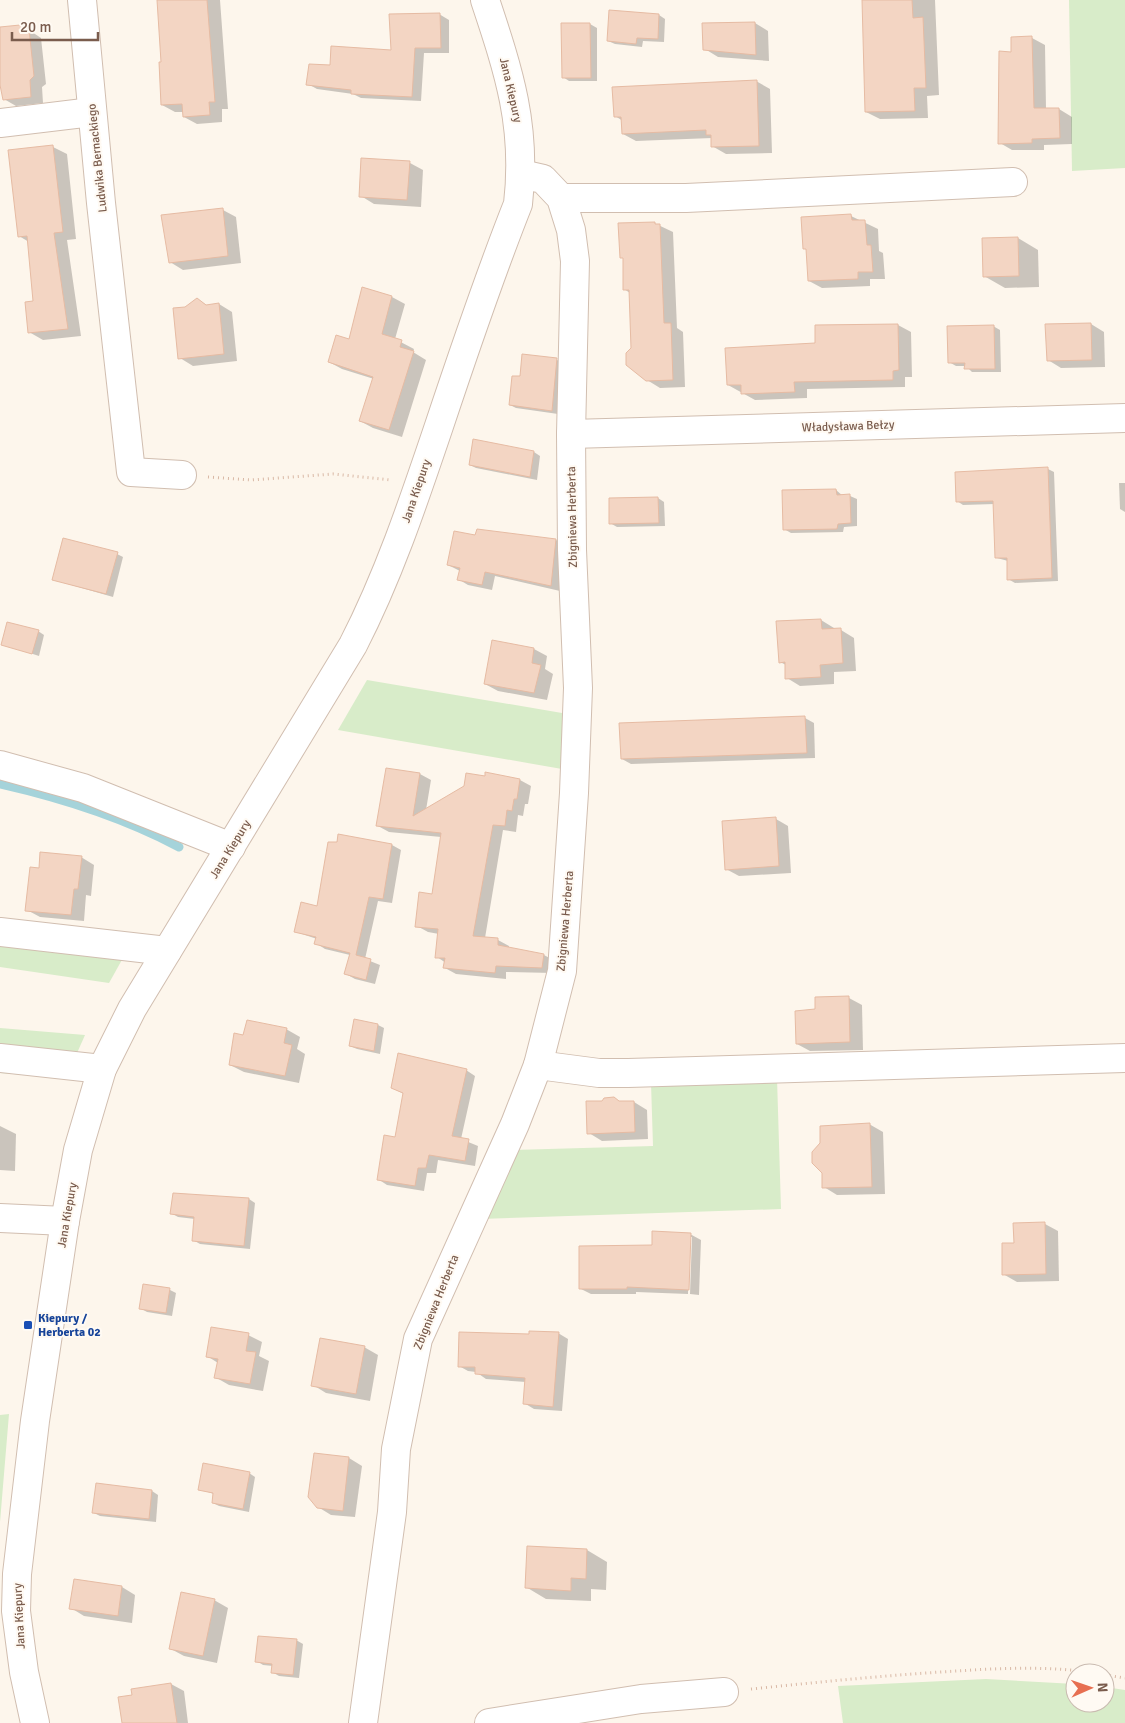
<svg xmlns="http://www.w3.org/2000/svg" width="1125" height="1723" viewBox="0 0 1125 1723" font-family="Signika,sans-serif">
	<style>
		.green { fill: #d8ecc9 }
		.shadow { fill: #0003 }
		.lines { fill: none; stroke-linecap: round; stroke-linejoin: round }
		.stream { stroke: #a5d3da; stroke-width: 9 }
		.building { fill: #f3d5c3; stroke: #e6bba3 }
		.minor-casing { stroke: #d1beb0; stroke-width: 30 }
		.path { stroke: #d9b8a5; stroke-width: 3; stroke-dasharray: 1 4; stroke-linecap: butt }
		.minor { stroke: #fff; stroke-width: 28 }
		.transit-dot { fill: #1a4fb4; stroke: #fffaf3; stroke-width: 2 }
		.labels { text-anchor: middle; stroke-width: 4; stroke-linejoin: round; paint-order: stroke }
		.street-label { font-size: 12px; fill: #7a5c4d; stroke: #fffaf3 }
		.transit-label { font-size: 12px; font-weight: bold; fill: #164399; stroke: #fffaf3; text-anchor: start }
	</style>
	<rect width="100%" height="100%" fill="#fdf6ec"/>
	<g class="green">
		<path d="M1069 0H1125V168L1072 171Z"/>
		<path d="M367 680 562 713V769L338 730Z"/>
		<path d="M0 939 123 958 109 983 0 967Z"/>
		<path d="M0 1028 85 1035 66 1078 0 1073Z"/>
		<path d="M777 1078 781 1209 480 1219 513 1150 653 1146 651 1083Z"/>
		<path d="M9 1414 0 1522V1415Z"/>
		<path d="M986 1679 1075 1684V1703H1105V1687L1125 1690V1723H843L838 1686Z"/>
	</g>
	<g class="shadow">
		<path d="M158 0H220L228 109H222V122L197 124 184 117V112H175L162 105 163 63Z"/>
		<path d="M863 0H935L939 95 927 96 928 118 880 119 866 112Z"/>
		<path d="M439 14 449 20V53H424L421 101 361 98 353 94 317 89 308 84 331 66 392 51Z"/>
		<path d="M659 15 665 19 664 42 643 41 642 47 615 44 608 41Z"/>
		<path d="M755 23 768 31 769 61 718 57 705 49Z"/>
		<path d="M590 24 597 28V81H569L563 77 562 25Z"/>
		<path d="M0 28 29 30 41 38 46 84 42 87 43 103 16 106 4 99 0 82Z"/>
		<path d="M1012 38H1032L1045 45 1046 109H1059L1072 117V144L1044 145V150H1012L1000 143 1012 54Z"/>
		<path d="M756 81 770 89 772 153 726 154 712 146V138L636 141 623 134V121L615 116Z"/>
		<path d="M53 147 67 154 76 239 67 240 81 336 43 340 29 332 35 302 29 242 19 236Z"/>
		<path d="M410 163 423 170 421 207 374 204 361 196Z"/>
		<path d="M223 210 236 217 241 263 183 270 170 262Z"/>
		<path d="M851 216 878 229 879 251 883 253 885 279H870V286L822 288 809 281 808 251 804 248Z"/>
		<path d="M654 223 673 232 677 328 683 332 685 387 660 388 647 380 632 349 630 293 624 289Z"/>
		<path d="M1018 238 1038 250 1039 287 1005 288 984 276Z"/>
		<path d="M363 289 392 297 405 304 395 339 414 349 413 352 426 360 402 437 373 428 360 421 374 379 342 369 329 362 350 341Z"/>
		<path d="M197 299 208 306 219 304 232 312 237 361 193 366 180 358 186 308Z"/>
		<path d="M1091 324 1104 332 1105 367 1061 368 1048 360Z"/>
		<path d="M898 325 911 332 912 377H905V387L807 389V398L755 400 728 385 817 345Z"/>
		<path d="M993 326 1000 330 1001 372H972L966 366H956L949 362Z"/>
		<path d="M557 360 563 363 558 414 516 408 510 405 521 378Z"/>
		<path d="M474 441 534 452 540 456 537 480 476 468 470 465Z"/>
		<path d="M1048 469 1054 472 1058 581 1015 583 1008 579V561L997 558 995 504 963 505 957 501Z"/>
		<path d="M1119 483H1125V512L1120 509Z"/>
		<path d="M836 490 843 496H850L857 499V526L844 527 843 532 791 533 784 529Z"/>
		<path d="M658 498 664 502 665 526 617 527 610 523V499Z"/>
		<path d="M476 537 556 540 565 545 560 591 495 576 492 590 468 585 458 579 460 571 448 565Z"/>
		<path d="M117 554 123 557 113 597 54 580Z"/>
		<path d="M821 620 834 628 835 630H841L854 638 856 671 834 672V684L800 686 787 678 786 665 780 662Z"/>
		<path d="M38 631 44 635 39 656 2 644Z"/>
		<path d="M493 641 534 649 547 656 545 669 553 674 547 700 498 691 485 684Z"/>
		<path d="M805 718 814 723 815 758 631 764 622 759 621 724Z"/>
		<path d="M420 774 431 780 426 810 486 778 487 774 520 780 531 786 528 804H525L523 816 518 815 516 832 503 830 485 938 498 940 509 946V949L544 955 555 961 553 973 506 972V979L456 974 445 968 446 963 437 957 439 934 428 932 417 926 433 895 441 837 389 832 378 826Z"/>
		<path d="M776 819 788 826 791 873 739 876 726 869Z"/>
		<path d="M339 835 392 845 401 850 392 903 378 901 365 959 380 965 375 984 355 979 346 974 350 955 325 949 316 943 317 939 296 932 318 907Z"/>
		<path d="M81 857 94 865 91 896 86 895 84 921 40 917 27 910 40 869Z"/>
		<path d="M849 998 862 1005 863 1050 810 1051 797 1044 816 1010Z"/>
		<path d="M378 1025 384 1028 380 1054 357 1049 350 1046Z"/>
		<path d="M286 1029 300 1037 297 1049 305 1054 299 1083 244 1072 230 1065Z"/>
		<path d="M466 1070 475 1076 461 1139 478 1146 475 1166 438 1160 436 1173H427L424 1191 387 1185 378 1179 396 1138 404 1094 392 1088Z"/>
		<path d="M603 1102H634L647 1110 648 1139 602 1141 589 1133Z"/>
		<path d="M869 1124 883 1132 885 1194 837 1195 824 1187Z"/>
		<path d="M0 1126 16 1134 15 1171 0 1170Z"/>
		<path d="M249 1199 255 1203 250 1249 200 1244 193 1240 195 1219 178 1217 171 1213Z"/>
		<path d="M1045 1224 1058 1231 1059 1281 1017 1282 1003 1274 1015 1244Z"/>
		<path d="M690 1234 701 1240 699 1295 690 1294 692 1237H689L688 1294 636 1292V1294H591L581 1289 653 1247Z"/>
		<path d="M170 1290 176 1293 172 1316 147 1312 140 1308Z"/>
		<path d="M558 1333 568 1339 562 1411 534 1409 524 1403 526 1382 486 1379 476 1372 468 1371 459 1366 530 1336Z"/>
		<path d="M248 1335 262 1342 259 1356 269 1361 263 1391 229 1385 215 1377 218 1363 207 1356Z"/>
		<path d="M364 1347 378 1355 370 1401 326 1393 313 1385Z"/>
		<path d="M315 1454 349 1458 362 1466 355 1517 331 1515 318 1507Z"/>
		<path d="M249 1473 255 1477 249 1512 219 1506 213 1503 214 1494 199 1489Z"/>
		<path d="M152 1491 158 1495 156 1522 100 1516 94 1513Z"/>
		<path d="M587 1550 607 1562 606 1590 591 1589V1601L546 1599 526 1587Z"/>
		<path d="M75 1580 122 1587 135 1595 132 1623 84 1616 71 1608Z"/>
		<path d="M214 1600 228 1608 217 1663 184 1656 171 1649Z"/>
		<path d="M296 1640 303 1644 299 1678 279 1676 272 1672 273 1666 263 1665 257 1661Z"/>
		<path d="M171 1684 184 1691 188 1723H123L133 1696Z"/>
	</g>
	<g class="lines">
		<path class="stream" d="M0 784C62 798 122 817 179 847"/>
	</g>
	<g class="building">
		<path d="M157 0H207L215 102H209L210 115 183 117 182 104 161 105 159 62H161Z"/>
		<path d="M862 0H912L913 18 923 17 926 88H914L915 111 865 112Z"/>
		<path d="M609 10 659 14 658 39 637 38 636 44 607 41Z"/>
		<path d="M440 13 441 48H415L412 97 351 94V90L306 85 309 64 330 65 331 46 391 50 389 14Z"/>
		<path d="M755 22 756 55 703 50 702 23Z"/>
		<path d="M561 23H590L591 78H562Z"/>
		<path d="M20 25 29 29 34 76 30 80 31 97 3 100 0 85V27Z"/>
		<path d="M1032 36 1034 108H1059L1060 138 1032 139V143L998 144 999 51 1011 52V37Z"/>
		<path d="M757 80 759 146 711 147V135H706V130L622 134 621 117H614L612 87Z"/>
		<path d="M53 145 63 232 54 233 68 329 28 333 25 302 33 301 27 236 18 237 8 150Z"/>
		<path d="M361 158 410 161 407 200 359 197Z"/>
		<path d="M223 208 228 256 169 263 161 215Z"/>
		<path d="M851 214 852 220H865L867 245H871L873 272H858V279L808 281 806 249H803L801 217Z"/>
		<path d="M655 222V224H660L664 323H671L673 380 646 381 626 365V353L631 348 629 290H623V258H620L618 223Z"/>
		<path d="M1018 237 1019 276 983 277 982 238Z"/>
		<path d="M362 287 392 296 382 334 402 340 400 347 414 351 389 430 359 421 373 377 328 362 336 335 349 339Z"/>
		<path d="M197 298 206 305 219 303 224 354 178 359 173 308 185 307Z"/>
		<path d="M1091 323 1092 360 1047 361 1045 324Z"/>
		<path d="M898 324 899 370 893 371V380L794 382 795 392 741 394V385H727L725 348 815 343V325Z"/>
		<path d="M994 325 995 369H964L965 363H948L947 326Z"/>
		<path d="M522 354 557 358 552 411 509 405 512 376H520Z"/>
		<path d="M473 439 534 451 530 477 469 465Z"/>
		<path d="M1048 467 1052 578 1007 580V558H995L993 501 956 502 955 472Z"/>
		<path d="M836 489 837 495 850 494 851 523 838 524 837 529 783 530 782 490Z"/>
		<path d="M658 497 659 523 609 524V498Z"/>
		<path d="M477 529 556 539 551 586 485 572 482 585 457 580 460 568 447 565 454 531 475 535Z"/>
		<path d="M63 538 118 552 106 594 52 580Z"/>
		<path d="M821 619 822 629 841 628 843 663 820 665 821 677 785 679V662L779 663 776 621Z"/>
		<path d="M7 622 39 630 32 654 1 645Z"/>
		<path d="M492 640 534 648 532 663 541 665 534 693 484 684Z"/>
		<path d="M805 716 807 753 621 759 619 723Z"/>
		<path d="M386 768 420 773 413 816 464 786 466 773 485 776V772L520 779 517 799H514L512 811 507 810 505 826 493 825 473 936 498 938V945L544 954 542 968 496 966 495 973 443 968 445 958H435L438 929 415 927 419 892 432 894 441 833 376 826Z"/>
		<path d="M776 817 779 866 725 870 722 821Z"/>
		<path d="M338 834 392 844 383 899 369 897 356 955 371 959 366 980 344 974 350 953 314 944 316 937 294 932 301 902 317 906 328 842H337Z"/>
		<path d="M40 852 82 856 78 889H74L71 915 25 911 30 867 39 868Z"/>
		<path d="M849 996 850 1042 796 1044 795 1011 815 1009V997Z"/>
		<path d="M354 1019 378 1024 374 1051 349 1046Z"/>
		<path d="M247 1020 287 1028 284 1043 292 1045 285 1076 229 1065 234 1033 243 1035Z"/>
		<path d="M398 1053 467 1069 452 1136 469 1139 465 1161 429 1155 426 1168H418L415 1186 377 1180 384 1135 395 1137 403 1093 391 1088Z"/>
		<path d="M614 1097 619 1101H634L635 1132 587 1134 586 1101H602L604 1098Z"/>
		<path d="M870 1123 872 1187 822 1188V1173L812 1163V1152L820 1143V1126Z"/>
		<path d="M173 1193 249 1198 244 1246 192 1241 194 1217 170 1214Z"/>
		<path d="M1045 1222 1046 1274 1002 1275V1243H1014L1013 1223Z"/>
		<path d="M652 1231 691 1233 689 1290 627 1287V1289H579V1246L652 1245Z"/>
		<path d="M143 1284 170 1288 166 1313 139 1309Z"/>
		<path d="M211 1327 249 1333 246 1351 256 1352 250 1384 214 1378 218 1359 206 1357Z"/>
		<path d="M529 1331 559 1332 553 1407 523 1404 525 1378 475 1374V1367H458L459 1332 529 1334Z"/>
		<path d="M320 1338 365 1346 356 1394 311 1386Z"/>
		<path d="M314 1453 349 1457 343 1511 317 1508 308 1497Z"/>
		<path d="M203 1463 250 1472 243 1509 212 1503 213 1493 198 1490Z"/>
		<path d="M96 1483 152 1490 149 1519 92 1513Z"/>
		<path d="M527 1546 587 1549 586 1579 571 1578V1591L525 1588Z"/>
		<path d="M74 1579 122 1586 118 1616 69 1609Z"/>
		<path d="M181 1592 215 1599 203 1656 169 1649Z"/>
		<path d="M258 1636 297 1639 293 1675 271 1673 272 1664 255 1662Z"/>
		<path d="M171 1683 177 1723H122L118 1697 132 1695 131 1689Z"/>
	</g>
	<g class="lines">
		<g class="minor-casing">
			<g id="minor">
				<path d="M82 0 101 203 131 472 182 475"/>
				<path d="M0 123 92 112"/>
				<path d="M561 198H686L1013 182"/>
				<path d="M571 434 1125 418"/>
				<path d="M0 765 83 788 231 847"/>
				<path d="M0 932 167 951"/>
				<path d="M0 1058 102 1069"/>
				<path d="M538 1065 599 1073H628L1125 1058"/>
				<path d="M0 1218 65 1221"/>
				<path d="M35 1723 24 1672 16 1611 17 1574 35 1421 65 1221 78 1150 102 1069 132 1009 353 645C389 575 414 500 439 426 464 351 489 277 518 204 527 127 509 72 485 0"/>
				<path d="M363 1723 392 1512 396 1449 418 1339 515 1124 538 1065 562 971 574 793 578 688 572 550 571 434 575 261 571 230 561 198 543 179 521 174"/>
				<path d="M489 1723 641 1699 724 1692"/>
			</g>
		</g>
		<g class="path">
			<path d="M208 477 251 480 333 474 391 480"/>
			<path d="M1105 1675 1125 1678"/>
			<path d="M751 1689C820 1682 888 1675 957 1671 1002 1668 1050 1666 1095 1673"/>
		</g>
		<use href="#minor" class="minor"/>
	</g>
	<rect class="transit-dot" x="23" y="1320" width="10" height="10" rx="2.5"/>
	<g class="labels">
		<g class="street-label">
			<text transform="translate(511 90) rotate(77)" y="4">Jana Kiepury</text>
			<text transform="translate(97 158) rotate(-96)" y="4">Ludwika Bernackiego</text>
			<text transform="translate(848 426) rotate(-2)" y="4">Władysława Bełzy</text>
			<text transform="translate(416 491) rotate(-71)" y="4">Jana Kiepury</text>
			<text transform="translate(572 517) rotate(-91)" y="4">Zbigniewa Herberta</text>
			<text transform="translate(230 849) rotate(-58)" y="4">Jana Kiepury</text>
			<text transform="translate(565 921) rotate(-85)" y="4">Zbigniewa Herberta</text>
			<text transform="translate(67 1215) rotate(-80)" y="4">Jana Kiepury</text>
			<text transform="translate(436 1302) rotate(-68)" y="4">Zbigniewa Herberta</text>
			<text transform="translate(19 1616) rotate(-93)" y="4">Jana Kiepury</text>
		</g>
		<g class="transit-label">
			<text x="38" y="1322">Kiepury /<tspan x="38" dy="14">Herberta 02</tspan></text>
		</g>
	</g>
	<g transform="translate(1090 1688) rotate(88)"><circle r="24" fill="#fffaf3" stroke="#cabbb1"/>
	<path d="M0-4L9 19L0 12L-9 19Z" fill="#e76f51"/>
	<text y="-8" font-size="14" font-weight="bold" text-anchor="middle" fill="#7a5c4d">N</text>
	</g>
	<path d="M12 32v8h86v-8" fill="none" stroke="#7a5c4d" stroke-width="2.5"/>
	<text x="20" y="32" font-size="15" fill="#7a5c4d" stroke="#fffaf3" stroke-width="4" paint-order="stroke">20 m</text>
</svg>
